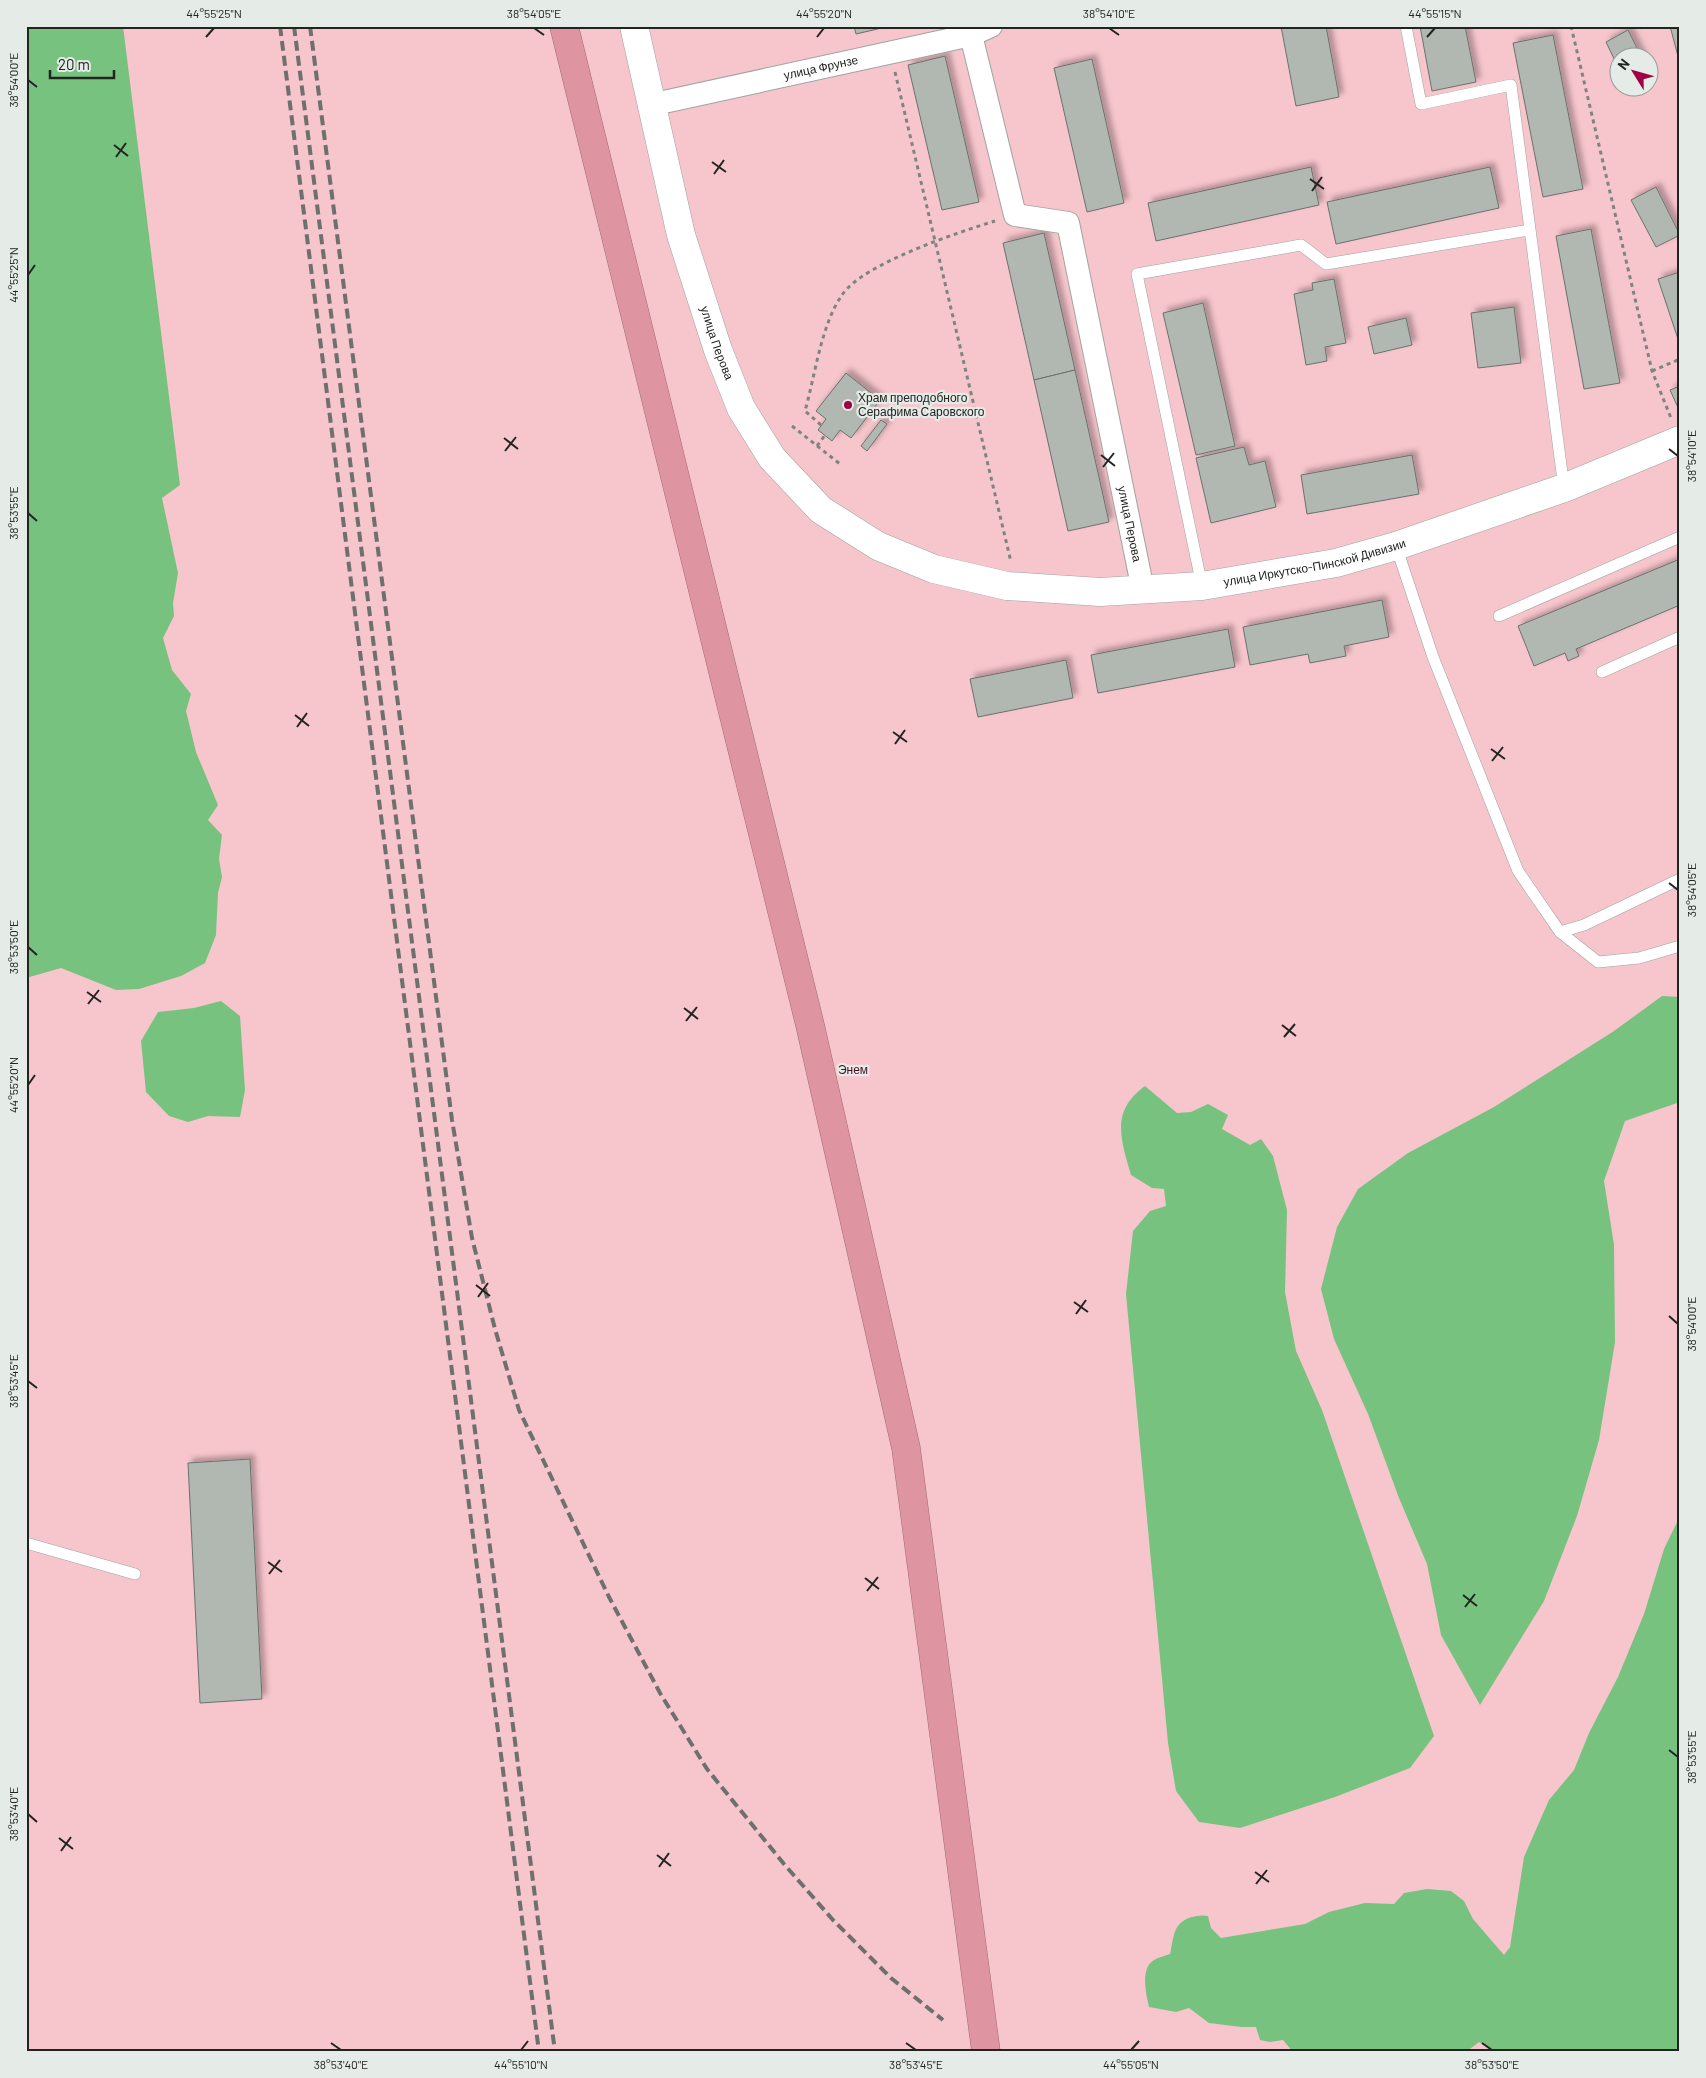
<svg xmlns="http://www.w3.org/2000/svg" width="1706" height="2078" viewBox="0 0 1706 2078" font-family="Barlow,sans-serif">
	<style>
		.green { fill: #f7c5cc; fill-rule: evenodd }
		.water { fill: #78c280 }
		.building { fill: #b1b7b1; stroke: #6b716c; filter: url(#shadow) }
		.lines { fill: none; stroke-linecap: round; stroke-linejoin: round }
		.lane-casing { stroke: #9fa49f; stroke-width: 12 }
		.street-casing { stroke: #9fa49f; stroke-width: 24 }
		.secondary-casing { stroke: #9fa49f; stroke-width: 29 }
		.highway-casing { stroke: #9d6d75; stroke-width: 29 }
		.path { stroke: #808480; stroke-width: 3; stroke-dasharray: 4 4; stroke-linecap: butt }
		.lane { stroke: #fff; stroke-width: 11 }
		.street { stroke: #fff; stroke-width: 22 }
		.secondary { stroke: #fff; stroke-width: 28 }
		.highway { stroke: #df95a1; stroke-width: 28 }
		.rail { stroke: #6d706d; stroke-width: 4; stroke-dasharray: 10 5; stroke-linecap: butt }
		.ticks { fill: none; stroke: #222422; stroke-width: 2 }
		.poi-dot { fill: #9f0141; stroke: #e5ebe6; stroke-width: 2 }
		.labels { text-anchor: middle; stroke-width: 4.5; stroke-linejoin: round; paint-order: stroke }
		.street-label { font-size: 12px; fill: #222422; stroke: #e5ebe6 }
		.poi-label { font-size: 12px; fill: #222422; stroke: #e5ebe6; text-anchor: start }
		.park-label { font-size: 12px; fill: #4c0f20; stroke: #e5ebe6 }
		.neatline { fill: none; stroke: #222422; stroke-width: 2 }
		.ticks-label { font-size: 12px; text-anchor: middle; fill: #222422 }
	</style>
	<defs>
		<filter id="shadow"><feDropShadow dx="4.5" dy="-4.5" stdDeviation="2.5" flood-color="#0004"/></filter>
	</defs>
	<rect width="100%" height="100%" fill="#e5ebe6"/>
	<path class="green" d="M26 26H1680V2052H26ZM1618 58H1648V88H1618Z"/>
	<g class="water">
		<path d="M26 26H123L180 485 162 498 178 573 173 603 174 616 163 638 172 670 191 694 186 711 196 752 218 805 208 820 222 835 219 859 222 877 218 893 216 935 205 963 181 976 139 989 116 990 61 968 26 978Z"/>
		<path d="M1662 996 1680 997V1102L1625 1121 1604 1181 1614 1245 1615 1342 1599 1440 1577 1516 1544 1601 1480 1705 1441 1635 1427 1564 1399 1498 1368 1414 1334 1339 1321 1289 1337 1227 1358 1189 1408 1153 1494 1107 1614 1031Z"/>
		<path d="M221 1001 240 1016 245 1090 240 1117 208 1116 188 1122 169 1116 146 1092 141 1041 158 1012 194 1008Z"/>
		<path d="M1145 1086 1177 1113 1191 1112 1208 1104 1228 1115 1222 1129 1250 1145 1261 1139 1273 1156 1287 1210 1285 1292 1296 1351 1322 1410 1434 1736 1410 1768 1335 1797 1240 1828 1199 1822 1176 1791 1168 1743 1126 1294 1133 1231 1150 1211 1166 1206 1164 1189 1152 1188 1131 1175C1121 1140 1110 1111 1145 1086Z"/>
		<path d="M1680 1516V2052H1493L1479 2042 1466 2052H1312L1309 2049 1293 2052 1283 2040 1270 2042 1260 2040 1256 2027H1241L1209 2023 1189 2008 1176 2012 1149 2007C1146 1994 1140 1968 1154 1960 1159 1957 1165 1956 1170 1954 1172 1946 1173 1932 1178 1926 1184 1917 1199 1914 1208 1916L1211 1928 1221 1938 1305 1924 1329 1912 1365 1903 1394 1904 1404 1893 1427 1889 1451 1891 1464 1901 1473 1919 1504 1955 1510 1947 1524 1857 1549 1800 1574 1770 1589 1733 1618 1677 1644 1614 1664 1549Z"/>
	</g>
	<g class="building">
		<path d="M854 26H890L856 34Z"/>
		<path d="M1281 26H1326L1339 97 1296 106Z"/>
		<path d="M1420 26H1465L1476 82 1432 91Z"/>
		<path d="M1670 26H1680V64Z"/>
		<path d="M1628 30 1642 58H1618V67L1606 42Z"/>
		<path d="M1553 35 1583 189 1543 197 1513 43Z"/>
		<path d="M945 56 979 202 942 210 908 65Z"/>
		<path d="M1092 59 1124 203 1087 212 1054 68Z"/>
		<path d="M1311 167 1319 205 1156 241 1148 203Z"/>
		<path d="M1490 167 1499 208 1336 244 1327 202Z"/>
		<path d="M1656 187 1680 235 1656 247 1631 200Z"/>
		<path d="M1591 229 1620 383 1584 389 1556 236Z"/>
		<path d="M1044 233 1075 370 1034 380 1003 243Z"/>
		<path d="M1680 272V342H1679L1658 279Z"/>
		<path d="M1334 279 1346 343 1325 347 1327 361 1306 365 1294 294 1313 290 1312 283Z"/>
		<path d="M1203 303 1235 446 1196 455 1163 313Z"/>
		<path d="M1514 307 1521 363 1478 368 1471 313Z"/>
		<path d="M1406 318 1412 345 1374 354 1368 327Z"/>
		<path d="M1075 370 1109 522 1068 531 1034 380Z"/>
		<path d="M846 373 880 400 851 438 840 430 832 441 818 430 826 419 816 411Z"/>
		<path d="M1680 386V412L1670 390Z"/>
		<path d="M881 420 887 424 867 451 861 446Z"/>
		<path d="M1244 447 1249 465 1265 461 1276 507 1211 523 1196 458Z"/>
		<path d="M1412 455 1419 494 1307 514 1301 475Z"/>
		<path d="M1680 559V605L1576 649 1579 656 1568 661 1565 653 1534 666 1518 626Z"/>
		<path d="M1382 600 1389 637 1344 646 1346 656 1310 663 1308 654 1250 665 1243 627Z"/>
		<path d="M1228 629 1235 667 1098 693 1091 655Z"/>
		<path d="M1066 660 1073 698 978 717 970 679Z"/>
		<path d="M250 1459 262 1699 200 1703 188 1463Z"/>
	</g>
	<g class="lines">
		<g class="lane-casing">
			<g id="lane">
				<path d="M1406 26 1421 104 1511 85 1564 488"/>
				<path d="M1396 546 1433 657 1518 871 1560 932 1584 925 1680 879"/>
				<path d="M1202 586 1137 274 1301 245 1326 264 1529 230"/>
				<path d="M1499 616 1680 537"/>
				<path d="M1602 672 1680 637"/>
				<path d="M1560 932 1598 962 1639 958 1680 946"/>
				<path d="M26 1543 135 1574"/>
			</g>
		</g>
		<g class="street-casing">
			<g id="street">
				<path id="s1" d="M971 35 1015 215 1068 223 1143 590"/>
				<path id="s2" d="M650 105 971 35 991 26"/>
			</g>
		</g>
		<g class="secondary-casing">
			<g id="secondary">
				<path id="s3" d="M634 26 681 235 718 350 741 408 772 458 821 510 878 546 934 569 1007 586 1100 592 1202 586 1336 563 1396 546 1564 488 1680 440"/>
			</g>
		</g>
		<g class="highway-casing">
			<path id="highway" d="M564 26 810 1025 906 1448 986 2052"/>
		</g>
		<g class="path">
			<path d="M1571 26 1652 371 1671 418"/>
			<path d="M895 72 1011 562"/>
			<path d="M1652 371 1680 359"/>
			<path d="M821 425 805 411C815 376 821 325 842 295 862 264 959 232 995 221"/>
			<path d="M792 426 840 464"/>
			<path d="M817 446 825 435"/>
		</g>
		<use href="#lane" class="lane"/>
		<use href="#street" class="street"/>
		<use href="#secondary" class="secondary"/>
		<use href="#highway" class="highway"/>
		<g class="rail">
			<path d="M280 26 539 2052"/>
			<path d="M294 26 555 2052"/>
			<path d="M310 26 452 1120 472 1238 495 1329 519 1410 609 1597 660 1693 707 1769 784 1864 833 1920 891 1978 943 2020"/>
		</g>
	</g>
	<path class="ticks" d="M534 28 544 35M1109 28 1119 35M206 37 214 28M817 37 824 28M1427 37 1435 28M28 80 37 87M114 145 128 156M116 157 126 143M712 162 726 172M714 174 724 160M1310 179 1324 189M1312 191 1322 177M28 275 35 265M504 438 518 449M1669 449 1678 456M505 451 516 437M1101 455 1115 466M1103 467 1114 453M28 513 37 521M295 715 309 726M297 727 307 713M893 732 907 742M895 744 905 730M1491 749 1505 759M1492 761 1503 747M1669 883 1678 890M28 947 37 955M87 992 101 1002M88 1004 99 990M684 1008 698 1019M686 1021 697 1007M1282 1025 1296 1036M1284 1037 1295 1024M28 1085 35 1075M476 1285 490 1296M478 1297 488 1283M1074 1302 1088 1312M1076 1314 1086 1300M1669 1316 1678 1324M28 1381 37 1388M268 1562 282 1572M269 1574 280 1560M865 1578 879 1589M867 1591 878 1577M1463 1595 1477 1606M1465 1607 1475 1594M1669 1750 1678 1757M28 1814 37 1822M59 1838 73 1849M61 1851 71 1837M657 1855 671 1866M659 1867 669 1853M1255 1872 1269 1882M1256 1884 1267 1870M331 2043 341 2050M906 2043 916 2050M1482 2043 1492 2050M521 2050 528 2041M1131 2050 1139 2041"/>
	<circle class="poi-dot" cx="848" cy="405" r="5"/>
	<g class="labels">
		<g class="street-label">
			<text dy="4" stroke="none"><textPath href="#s2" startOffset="175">улица Фрунзе</textPath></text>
			<text dy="4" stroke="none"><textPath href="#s3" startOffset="328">улица Перова</textPath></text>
			<text dy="4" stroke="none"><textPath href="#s1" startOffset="546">улица Перова</textPath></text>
			<text dy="4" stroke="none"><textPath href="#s3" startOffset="1041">улица Иркутско-Пинской Дивизии</textPath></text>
		</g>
		<g class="poi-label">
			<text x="858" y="402">Храм преподобного<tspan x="858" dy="14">Серафима Саровского</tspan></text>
		</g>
		<g class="park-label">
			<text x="853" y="1074">Энем</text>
		</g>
	</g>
	<rect width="1706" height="2078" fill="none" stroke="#e5ebe6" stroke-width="55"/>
	<g transform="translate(1634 72) rotate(307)"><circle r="24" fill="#e5ebe6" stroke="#979b98"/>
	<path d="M0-4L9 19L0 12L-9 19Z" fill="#9f0141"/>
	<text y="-8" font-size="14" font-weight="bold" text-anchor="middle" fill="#222422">N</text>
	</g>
	<path d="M50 70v8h64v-8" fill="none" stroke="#222422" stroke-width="2.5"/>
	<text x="58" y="70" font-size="15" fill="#222422" stroke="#e5ebe6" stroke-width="4" paint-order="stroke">20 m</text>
	<rect x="28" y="28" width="1650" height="2022" class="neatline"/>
	<g class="ticks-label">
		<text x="214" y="18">44°55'25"N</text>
		<text x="534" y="18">38°54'05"E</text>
		<text x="824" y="18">44°55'20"N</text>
		<text x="1109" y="18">38°54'10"E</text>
		<text x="1435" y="18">44°55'15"N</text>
		<text transform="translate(14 80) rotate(-90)" y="4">38°54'00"E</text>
		<text transform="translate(14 275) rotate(-90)" y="4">44°55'25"N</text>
		<text transform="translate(1692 456) rotate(-90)" y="4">38°54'10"E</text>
		<text transform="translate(14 513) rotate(-90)" y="4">38°53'55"E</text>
		<text transform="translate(1692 890) rotate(-90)" y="4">38°54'05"E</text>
		<text transform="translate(14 947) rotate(-90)" y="4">38°53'50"E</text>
		<text transform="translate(14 1085) rotate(-90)" y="4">44°55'20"N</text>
		<text transform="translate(1692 1324) rotate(-90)" y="4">38°54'00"E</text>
		<text transform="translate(14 1381) rotate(-90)" y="4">38°53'45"E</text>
		<text transform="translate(1692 1757) rotate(-90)" y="4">38°53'55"E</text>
		<text transform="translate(14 1814) rotate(-90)" y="4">38°53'40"E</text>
		<text x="341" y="2069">38°53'40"E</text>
		<text x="521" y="2069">44°55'10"N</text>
		<text x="916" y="2069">38°53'45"E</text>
		<text x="1131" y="2069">44°55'05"N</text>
		<text x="1492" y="2069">38°53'50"E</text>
	</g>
</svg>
